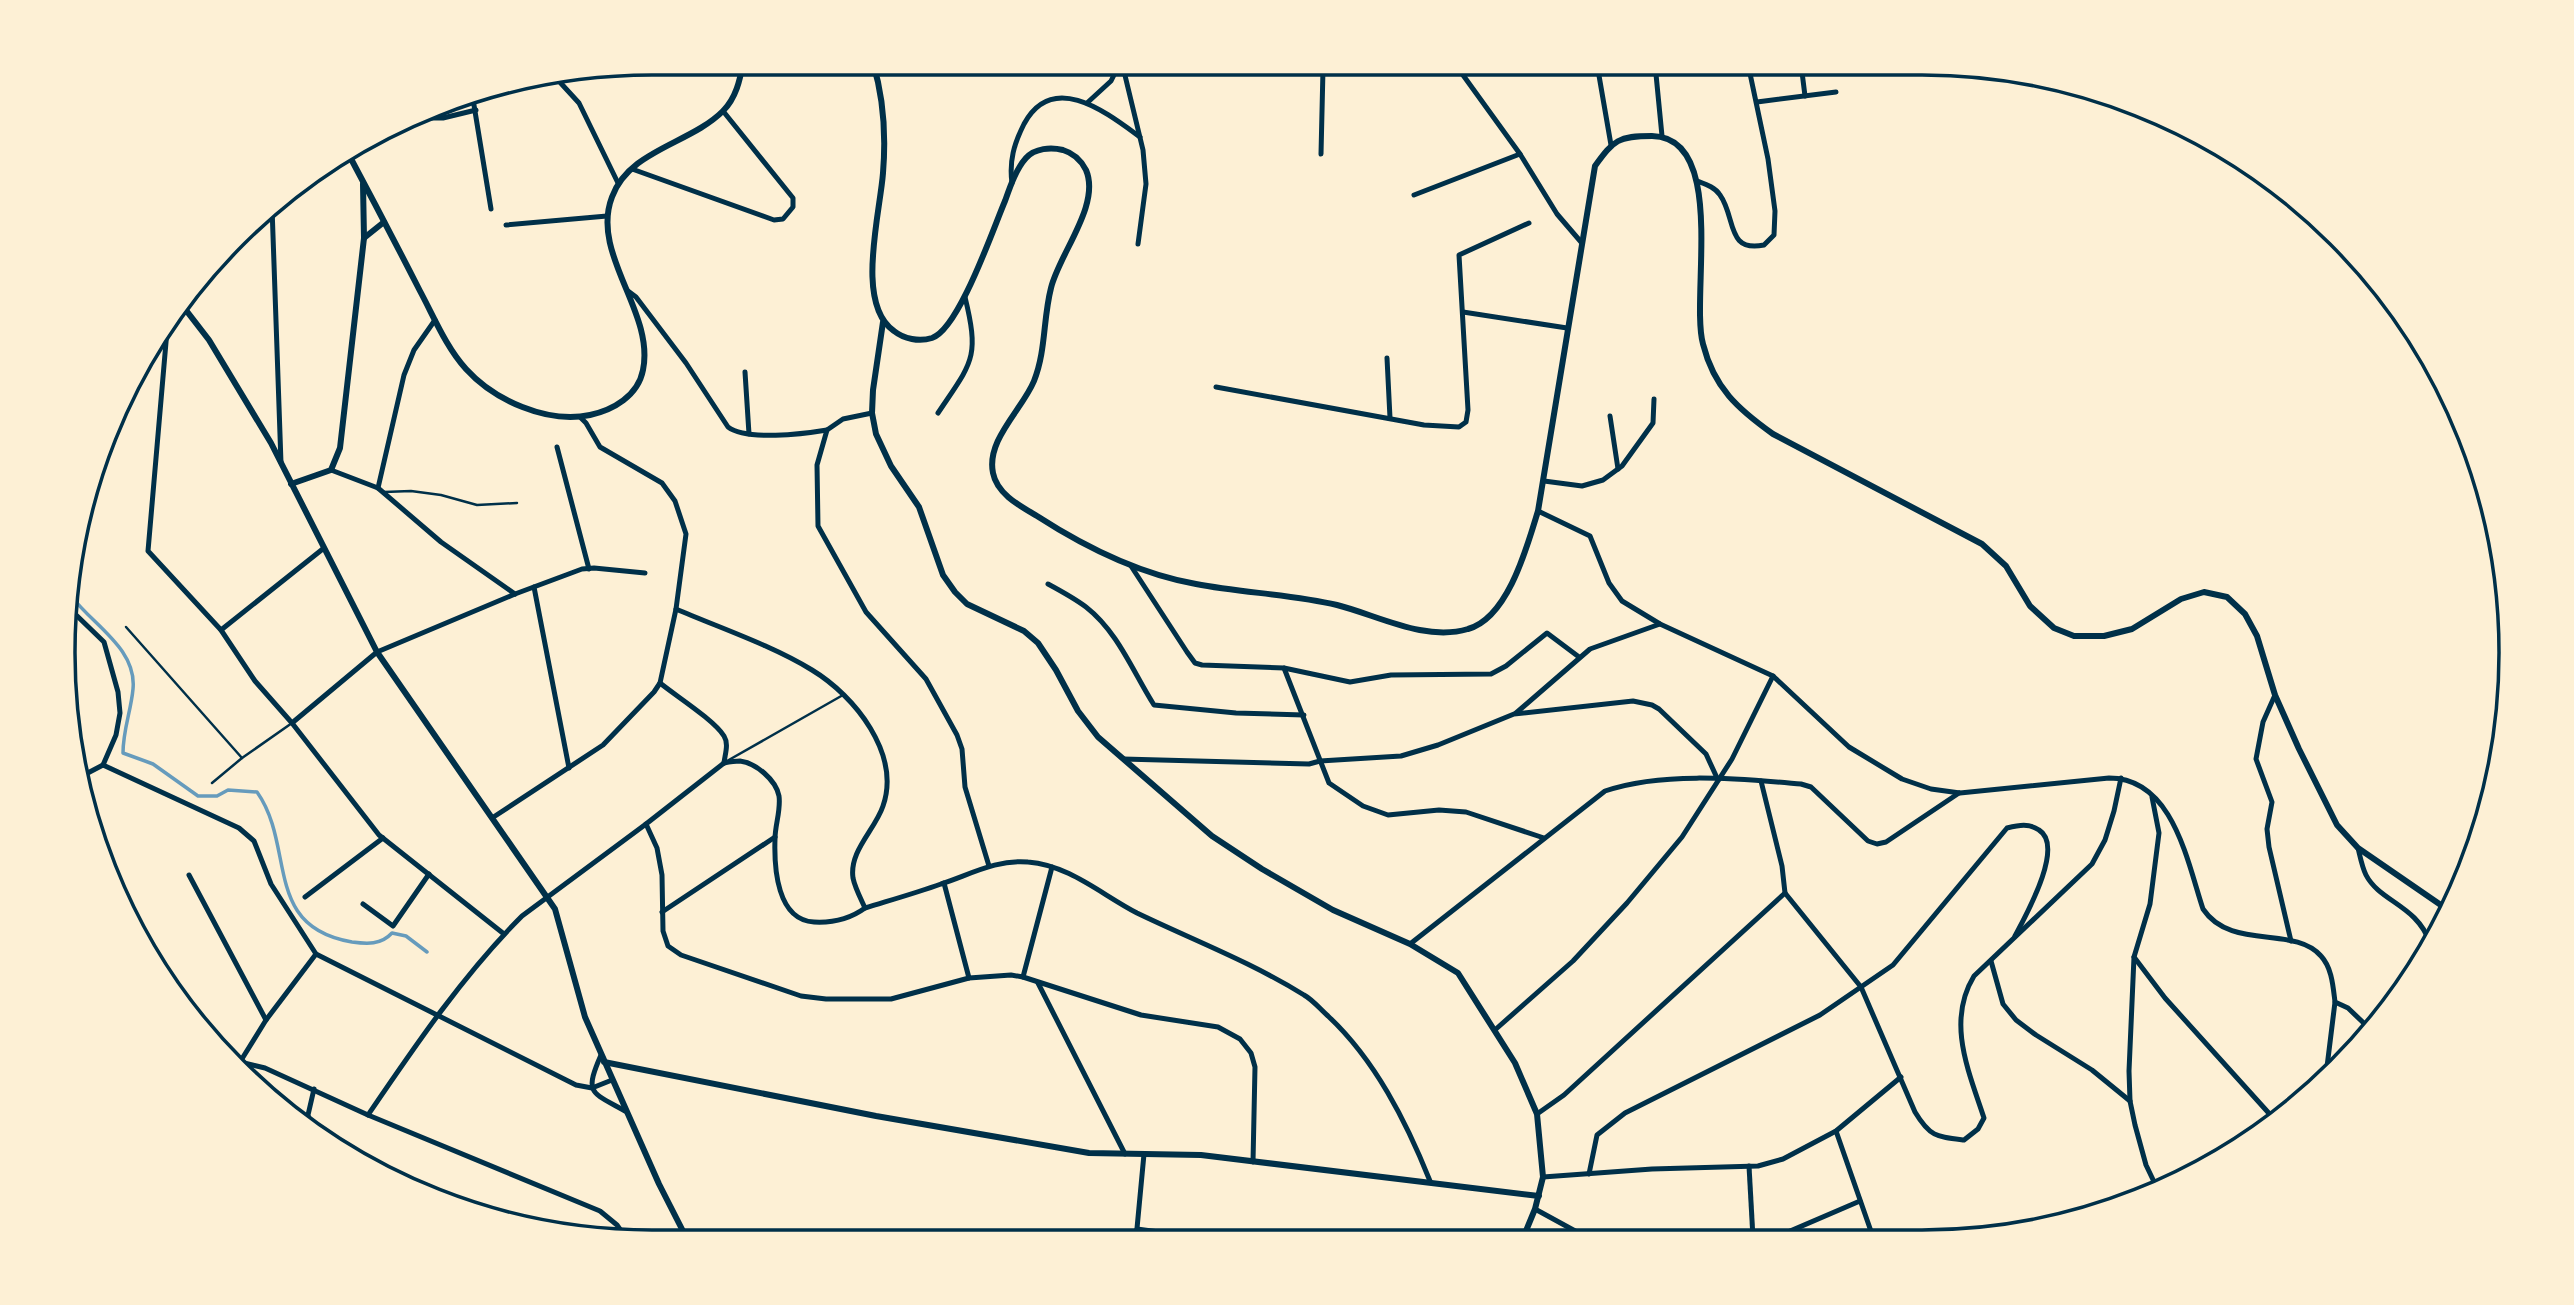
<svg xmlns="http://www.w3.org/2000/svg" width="2574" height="1305" viewBox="0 0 2574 1305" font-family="Commissioner,sans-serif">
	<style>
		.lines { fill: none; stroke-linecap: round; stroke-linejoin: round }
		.stream { stroke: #669bbc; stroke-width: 3.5 }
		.service { stroke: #003049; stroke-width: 2.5 }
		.minor { stroke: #003049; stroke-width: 5 }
		.tertiary { stroke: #003049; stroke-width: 6 }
		.rim { fill: none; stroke: #003049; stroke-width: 3.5 }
	</style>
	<rect width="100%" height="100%" fill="#fdf0d5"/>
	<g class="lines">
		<path class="stream" d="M72 597C93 625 137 649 133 689 131 711 123 730 123 753L153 764 198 796H217L228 790 257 792C296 847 262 927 352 942 367 944 381 945 392 933L406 936 427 952"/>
		<g class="service">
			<path d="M384 492 411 491 441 495 477 505 517 503"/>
			<path d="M126 627 242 758"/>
			<path d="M727 761 843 695"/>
			<path d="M212 783 242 758 292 723"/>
		</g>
		<g class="minor">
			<path d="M1122 63 1143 150 1146 184 1138 244"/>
			<path d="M1455 64 1520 154 1557 214 1581 242"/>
			<path d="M1597 64 1611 145"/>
			<path d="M1655 64 1662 136"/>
			<path d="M1801 64 1805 96"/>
			<path d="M1279 71 1323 69 1367 64"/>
			<path d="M557 79 579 103 618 183"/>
			<path d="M472 93 491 209"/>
			<path d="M1757 102 1836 92"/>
			<path d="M1087 103 1111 81 1120 63"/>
			<path d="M419 118H443L476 110"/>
			<path d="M1321 154 1323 69"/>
			<path d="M632 169 774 220 783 219 793 207V198L723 111"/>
			<path d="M1697 181C1705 184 1715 187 1720 195 1736 217 1726 253 1764 245L1774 235 1775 211 1768 159 1748 64"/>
			<path d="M1012 183C1009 161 1014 144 1024 124 1053 70 1107 113 1140 137"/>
			<path d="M1414 195 1520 154"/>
			<path d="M272 207 281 463"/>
			<path d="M506 225 607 216"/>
			<path d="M628 291 636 297 686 363 728 427C747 441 803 434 827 430"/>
			<path d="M1463 312 1567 328"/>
			<path d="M168 319 148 551 221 630 255 681 292 723 379 835 504 934"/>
			<path d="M1387 358 1390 418"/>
			<path d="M745 372 749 434"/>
			<path d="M1216 387 1424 425 1459 427 1466 422 1468 410 1459 255 1529 223"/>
			<path d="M872 413 843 419 827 430 817 465 818 526 866 612 926 679 957 735 962 749 965 787 989 866"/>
			<path d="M938 413C972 362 980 359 965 297"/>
			<path d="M1610 416 1618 469"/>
			<path d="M557 447 589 569"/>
			<path d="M331 470 378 488 441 542 515 594"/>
			<path d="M1544 481 1582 486 1603 480 1622 466 1653 423 1654 399"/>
			<path d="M378 488 404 375 414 350 435 320"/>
			<path d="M1538 511 1590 536 1609 583 1622 601 1660 624 1773 676 1849 747 1902 779 1931 789 1960 793 2109 778C2173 778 2187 861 2203 909 2231 951 2294 925 2321 956 2332 968 2333 986 2335 1002L2348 1008 2372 1031"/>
			<path d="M1131 566 1187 652 1195 663 1202 665 1284 668 1350 682 1391 675 1491 674 1506 666 1547 633 1579 657"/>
			<path d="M1048 584C1061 591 1074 598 1086 607 1118 632 1133 672 1154 705L1236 713 1304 715"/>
			<path d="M534 587 569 768"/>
			<path d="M676 609C720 628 771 645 812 670 855 696 901 754 883 806 875 830 849 851 853 878 855 888 861 899 865 908"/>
			<path d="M72 611 104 642 118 692 120 713 116 735 103 765"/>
			<path d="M221 630 324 548"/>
			<path d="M1284 668 1329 783 1363 806 1388 815 1439 810 1466 812 1544 838"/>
			<path d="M660 683C676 696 714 720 724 736 729 744 725 754 724 763"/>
			<path d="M2275 695 2263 722 2256 759 2272 802 2267 829 2269 847 2291 941"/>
			<path d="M1516 713 1590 649 1660 624"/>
			<path d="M292 723 377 652 515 594 582 569 594 568 645 573"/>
			<path d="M1123 759 1309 764 1320 761 1401 756 1438 745 1514 714 1633 701 1652 705 1659 709 1706 754 1718 780"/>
			<path d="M724 763C729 762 735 761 740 761 756 763 776 780 779 796 781 810 775 825 775 839 774 868 777 920 814 922 833 923 850 919 865 908 891 900 916 893 941 884 969 875 997 859 1028 862 1069 865 1102 895 1137 913 1193 940 1251 962 1304 995 1313 1000 1320 1009 1328 1016 1375 1060 1406 1121 1430 1181"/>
			<path d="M103 765 239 828 254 841 271 884 316 954 576 1085 592 1088 612 1080"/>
			<path d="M82 776 103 765"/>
			<path d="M1761 781 1782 866 1785 893 1861 987 1915 1112C1930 1137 1937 1137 1964 1140L1978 1129 1984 1118C1969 1072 1946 1022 1974 976L2092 864 2105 840 2114 811 2121 778"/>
			<path d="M2152 797 2159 833 2150 904 2134 957 2129 1071 2130 1101 2135 1125 2146 1165 2157 1188"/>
			<path d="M492 818 603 745 654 692 660 683 676 609 686 534 675 501 662 483 600 447 586 423 580 417"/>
			<path d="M646 824 657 848 662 875 663 931 668 946 681 955 801 996 826 999H891L969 978 1011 975 1023 977 1141 1015 1218 1027 1240 1039 1251 1053 1255 1067 1253 1162"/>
			<path d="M2358 848C2360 856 2362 867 2366 875 2380 902 2417 905 2430 943"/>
			<path d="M189 875 266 1020"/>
			<path d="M944 883 969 978"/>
			<path d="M305 897 383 838"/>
			<path d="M363 904 393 926 429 874"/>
			<path d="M662 912 775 837"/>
			<path d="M1410 944 1605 791C1663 771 1741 779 1801 784L1811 787 1868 841 1877 844 1886 842 1959 793"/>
			<path d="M2134 957 2165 998 2275 1120"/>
			<path d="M1991 961 2003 1004 2016 1020 2036 1035 2092 1070 2130 1101"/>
			<path d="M1023 977 1052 867"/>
			<path d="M1038 983 1125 1154"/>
			<path d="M1496 1029 1573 961 1627 903 1682 837 1732 759 1773 676"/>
			<path d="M225 1055 240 1062 265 1068 368 1115 600 1211 617 1225 628 1241"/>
			<path d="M601 1055C584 1094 591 1092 625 1111"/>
			<path d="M240 1062 266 1020 316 954"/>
			<path d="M2326 1075 2335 1002"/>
			<path d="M1537 1114 1564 1095 1785 893"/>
			<path d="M368 1115C415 1046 463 975 522 916L646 824 724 763"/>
			<path d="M310 1122 308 1115 314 1089"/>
			<path d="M1836 1131 1873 1237"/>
			<path d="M1749 1166 1753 1238"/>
			<path d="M1589 1174 1597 1135 1625 1113 1820 1015 1893 965 2007 828C2019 825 2029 823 2039 830 2065 846 2026 915 2015 936"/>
			<path d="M1543 1177 1652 1169 1758 1166 1783 1159 1836 1131 1901 1077"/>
			<path d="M1535 1209 1588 1238"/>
			<path d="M1137 1229 1210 1239"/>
			<path d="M1774 1238 1860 1201"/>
			<path d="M1136 1239 1144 1154"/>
		</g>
		<g class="tertiary">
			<path d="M873 63C884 99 886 136 883 173 880 214 855 304 894 331 904 339 919 342 932 338 959 329 993 229 1005 201 1010 187 1016 169 1026 158 1035 148 1051 147 1063 150 1073 153 1081 160 1086 170 1101 205 1059 254 1051 288 1043 319 1046 351 1034 381 1022 410 986 440 993 473 997 494 1020 506 1037 516 1085 547 1139 574 1196 584 1242 593 1291 594 1337 605 1377 615 1425 642 1468 629 1508 618 1527 547 1538 511L1595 166C1614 140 1618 136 1652 136 1728 137 1690 297 1703 344 1714 388 1738 409 1773 434L1982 544 2006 566 2030 606 2054 628 2074 636H2104L2132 629 2181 599 2204 592 2227 597 2245 614 2257 636 2275 695 2299 749 2337 825 2358 848 2451 912"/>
			<path d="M349 155C373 200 397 246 420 291 434 317 446 347 466 369 494 400 547 424 590 415 613 410 638 396 643 370 655 312 590 254 612 197 629 150 690 144 723 111 736 98 740 80 743 63"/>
			<path d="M363 184 364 238"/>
			<path d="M182 305 209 340 271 443 377 652 555 909 585 1017 659 1184 688 1241"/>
			<path d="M883 322 873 390 872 413 876 434 891 466 919 507 943 575 955 592 967 604 1024 631 1038 643 1056 670 1078 711 1098 737 1212 836 1262 869 1333 910 1410 944 1458 973 1515 1063 1537 1114 1543 1177 1535 1209 1523 1238"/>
			<path d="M291 484 331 470 340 448 364 238 384 222"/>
			<path d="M604 1062 876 1116 1089 1153 1201 1155 1539 1196"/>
		</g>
	</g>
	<path d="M0 0H2574V1305H0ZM652 75H1922A577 577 0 0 1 2499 652V653A577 577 0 0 1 1922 1230H652A577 577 0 0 1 75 653V652A577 577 0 0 1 652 75Z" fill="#fdf0d5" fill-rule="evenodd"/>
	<path class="rim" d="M652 75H1922A577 577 0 0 1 2499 652V653A577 577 0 0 1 1922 1230H652A577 577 0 0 1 75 653V652A577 577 0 0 1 652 75Z"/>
</svg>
